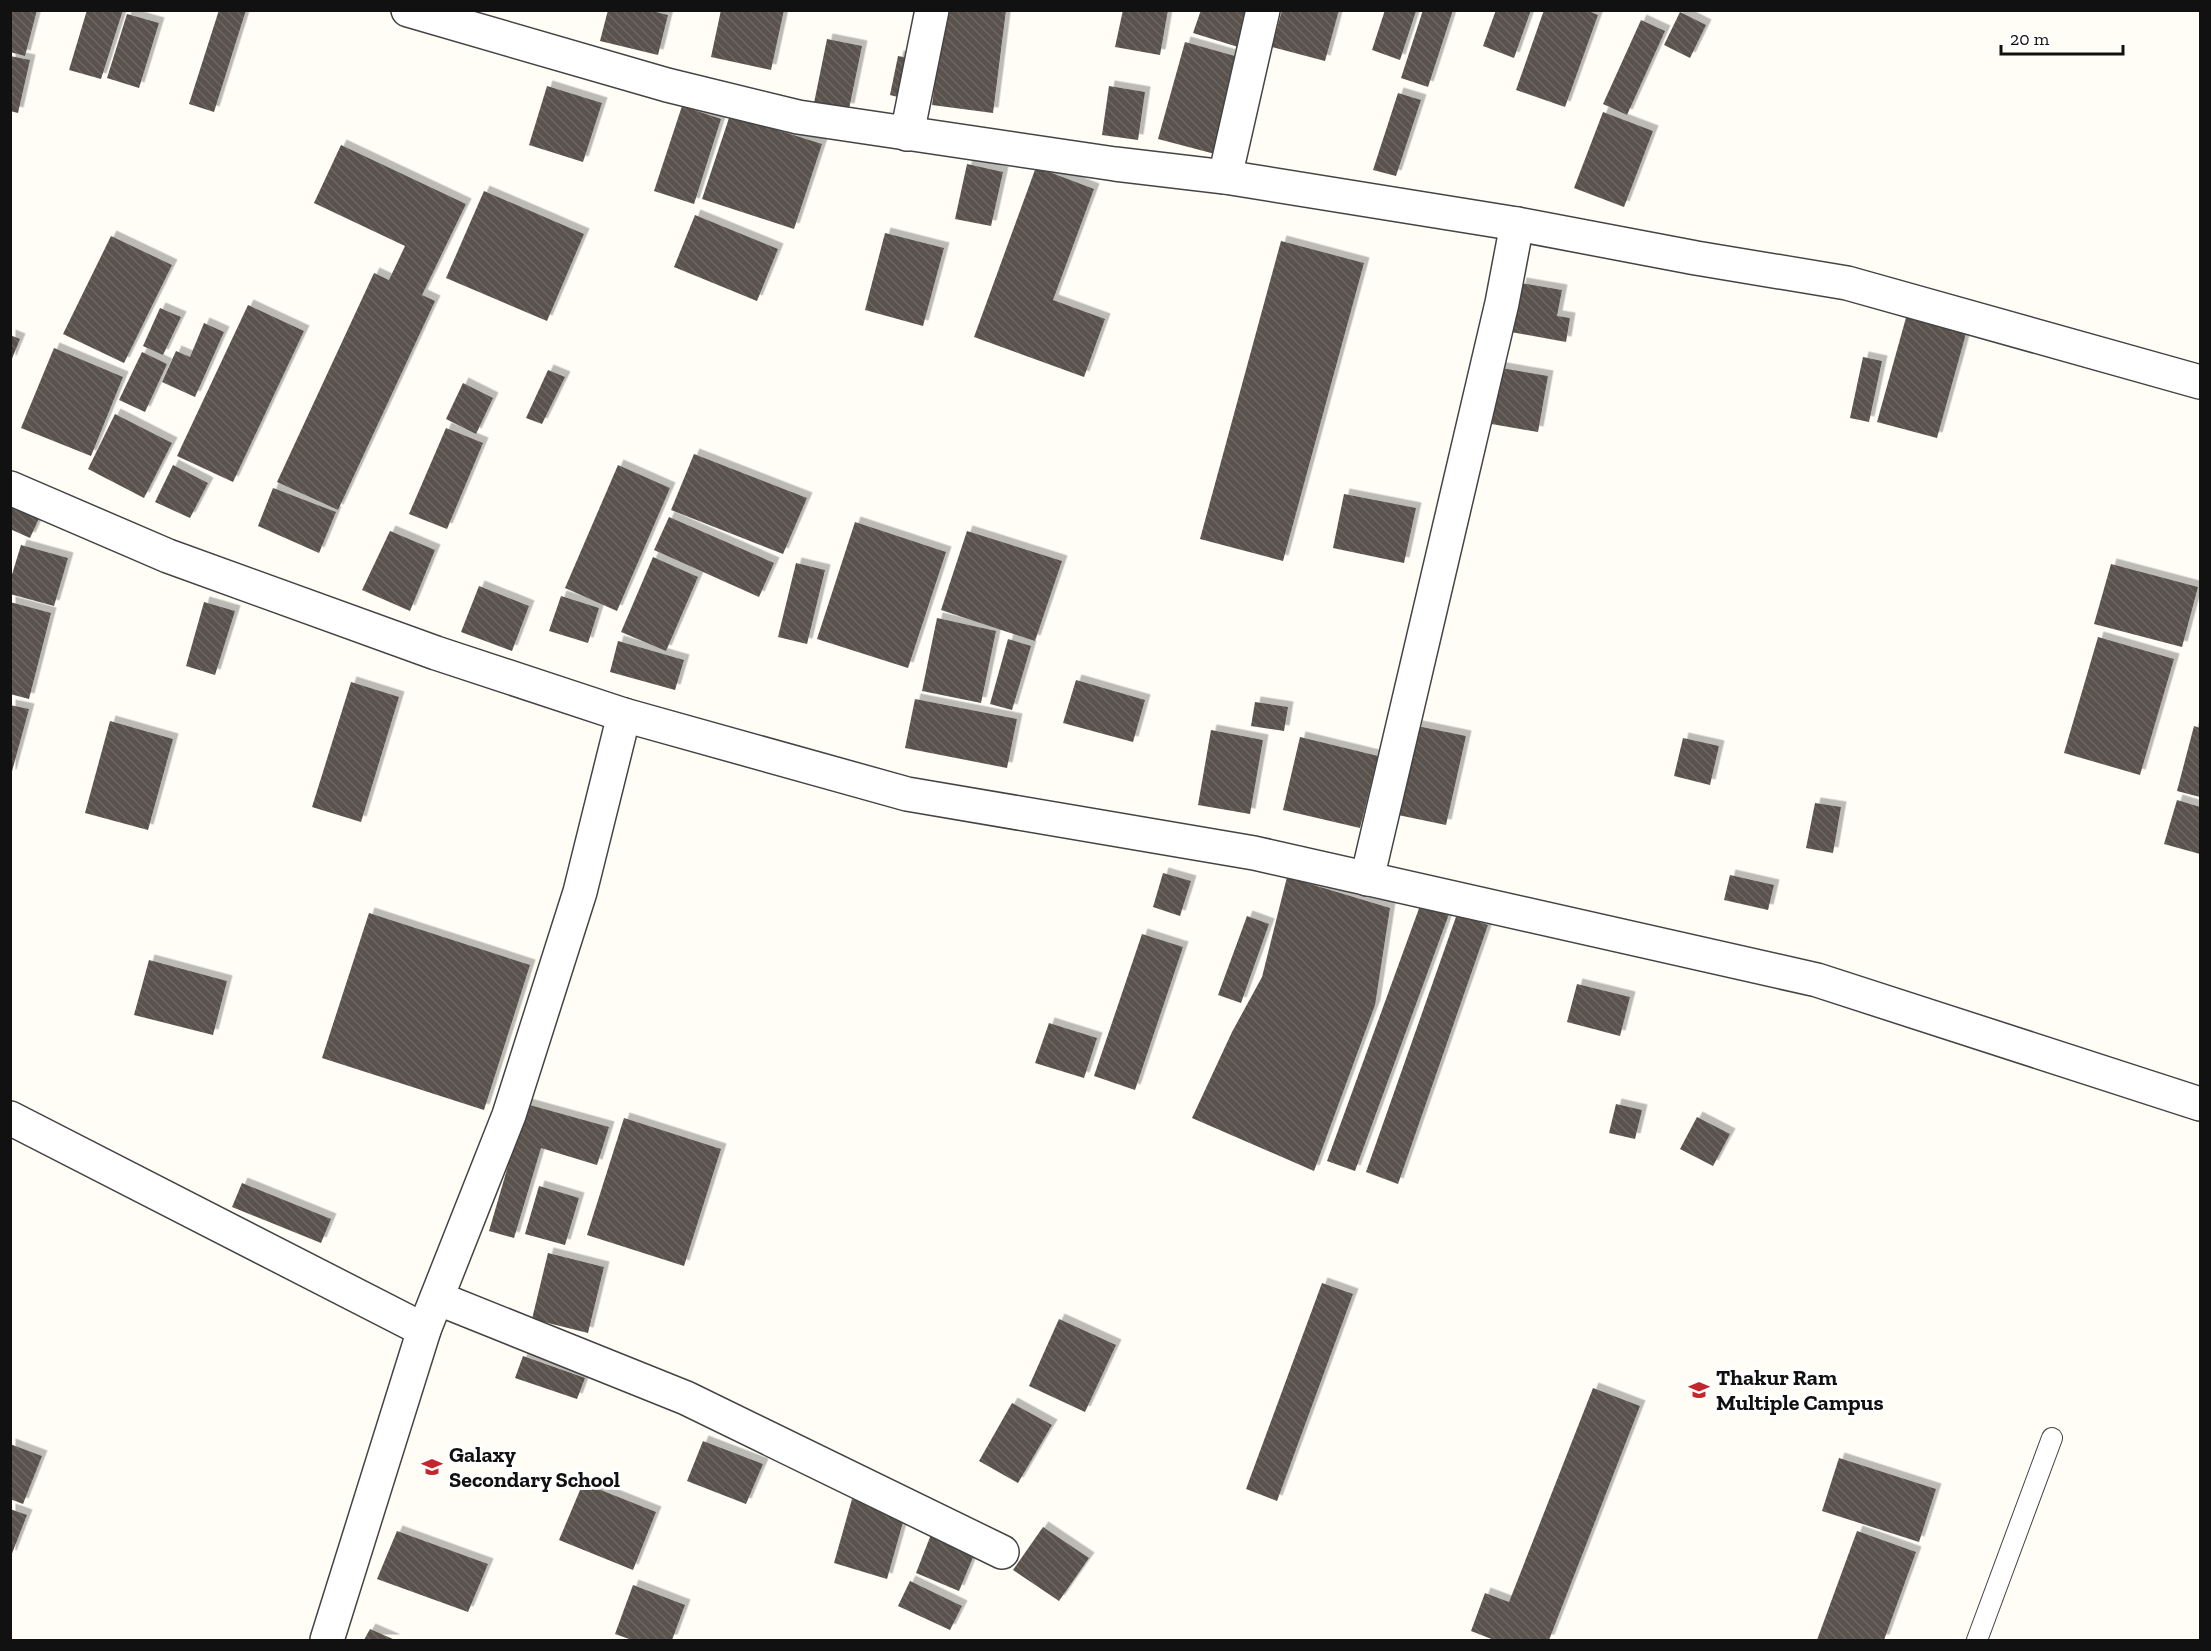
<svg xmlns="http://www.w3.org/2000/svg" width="2211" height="1651" viewBox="0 0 2211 1651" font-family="'Zilla Slab',serif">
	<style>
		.building { fill: url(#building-back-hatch); filter: url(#shadow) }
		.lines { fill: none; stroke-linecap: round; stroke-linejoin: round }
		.service-casing { stroke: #444; stroke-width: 22 }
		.minor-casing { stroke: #444; stroke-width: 36 }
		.tertiary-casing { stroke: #444; stroke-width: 36 }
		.service { stroke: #fff; stroke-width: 20 }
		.minor { stroke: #fff; stroke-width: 33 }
		.tertiary { stroke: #fff; stroke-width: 33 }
		.labels { text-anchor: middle; stroke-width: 6; stroke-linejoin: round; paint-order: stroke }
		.poi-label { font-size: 22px; font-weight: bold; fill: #111; stroke: #fff; text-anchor: start }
	</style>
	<defs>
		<pattern id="building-back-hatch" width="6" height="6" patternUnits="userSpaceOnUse" patternTransform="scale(1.5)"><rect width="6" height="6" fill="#5a524d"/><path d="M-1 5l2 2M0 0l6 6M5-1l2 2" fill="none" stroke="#6d6662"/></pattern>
		<filter id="shadow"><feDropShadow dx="5.5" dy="-5.5" stdDeviation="0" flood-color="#0004"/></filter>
	</defs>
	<rect width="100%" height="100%" fill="#fffdf5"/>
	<g class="building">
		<path d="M10 10H37L25 56 10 52Z"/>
		<path d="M87 10H123L101 79 69 70Z"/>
		<path d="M219 10H246L214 112 189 104Z"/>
		<path d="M608 10H648L668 15 658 55 600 41Z"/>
		<path d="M721 10H784L771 70 711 57Z"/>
		<path d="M944 10H1006L993 113 932 105Z"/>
		<path d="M1123 10H1168L1160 55 1115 47Z"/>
		<path d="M1201 10 1250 12 1238 47 1193 33Z"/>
		<path d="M1282 10H1339L1325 61 1272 47Z"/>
		<path d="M1385 10 1416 11 1400 60 1372 50Z"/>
		<path d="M1423 10H1453L1428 87 1401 78Z"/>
		<path d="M1496 10H1531L1514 58 1483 46Z"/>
		<path d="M1544 10H1586L1598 15 1565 107 1516 90Z"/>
		<path d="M1680 12 1706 25 1690 58 1664 45Z"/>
		<path d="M127 14 159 23 139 88 107 78Z"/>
		<path d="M1641 20 1665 31 1627 115 1603 104Z"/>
		<path d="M827 39 862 46 849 109 814 103Z"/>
		<path d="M1185 42 1242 58 1215 154 1158 139Z"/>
		<path d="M10 56 30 60 18 113 10 111Z"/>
		<path d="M898 56 914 59 906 99 890 95Z"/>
		<path d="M547 86 602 103 583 162 529 145Z"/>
		<path d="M1109 86 1145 92 1138 140 1102 135Z"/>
		<path d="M1398 93 1421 100 1396 176 1373 170Z"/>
		<path d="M682 106 721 119 694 204 654 191Z"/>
		<path d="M1603 112 1653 131 1624 207 1574 188Z"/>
		<path d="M730 115 822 144 794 229 702 199Z"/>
		<path d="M341 145 466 204 422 295 435 301 338 510 277 482 374 273 389 280 405 246 314 203Z"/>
		<path d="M967 164 1003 172 991 226 955 219Z"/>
		<path d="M1036 167 1094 189 1053 300 1105 319 1084 377 974 337Z"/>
		<path d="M484 191 584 234 547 321 446 278Z"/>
		<path d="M695 215 778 249 757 301 674 267Z"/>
		<path d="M885 233 944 248 923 326 865 310Z"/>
		<path d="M111 236 172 265 124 363 63 334Z"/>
		<path d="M1281 241 1364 263 1283 561 1200 539Z"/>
		<path d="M1521 283 1562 290 1557 316 1570 318 1566 342 1511 332Z"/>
		<path d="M248 305 304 331 233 482 177 456Z"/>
		<path d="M160 308 181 317 163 355 143 346Z"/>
		<path d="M1907 314 1967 330 1937 438 1877 422Z"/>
		<path d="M204 323 224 332 195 397 162 382 176 351 190 357Z"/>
		<path d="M10 335 20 339 11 361H10Z"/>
		<path d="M54 348 123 377 91 456 21 428Z"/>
		<path d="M142 352 167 364 145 412 119 400Z"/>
		<path d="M1863 357 1882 361 1869 422 1850 418Z"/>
		<path d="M1490 366 1548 376 1538 432 1480 422Z"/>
		<path d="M548 370 565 377 542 424 526 418Z"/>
		<path d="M463 383 493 398 476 434 446 419Z"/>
		<path d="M115 414 172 443 144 498 88 469Z"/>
		<path d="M446 428 483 443 447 529 409 514Z"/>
		<path d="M694 454 807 498 783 554 671 510Z"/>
		<path d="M173 465 208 483 190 518 155 502Z"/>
		<path d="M618 465 670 488 617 611 565 588Z"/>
		<path d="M273 488 336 512 319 553 258 526Z"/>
		<path d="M1344 494 1416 508 1404 563 1333 548Z"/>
		<path d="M10 501 41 514 30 538 10 529Z"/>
		<path d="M669 517 774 563 759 597 654 550Z"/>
		<path d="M855 522 946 552 908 668 817 639Z"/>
		<path d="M390 531 435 550 410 611 362 590Z"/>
		<path d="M967 531 1062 561 1035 641 941 610Z"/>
		<path d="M21 545 68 558 54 606 10 594V581Z"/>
		<path d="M653 557 698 577 666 651 621 632Z"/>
		<path d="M796 563 825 570 807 644 778 637Z"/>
		<path d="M2111 564 2198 587 2182 647 2094 624Z"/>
		<path d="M479 586 529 606 512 651 461 632Z"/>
		<path d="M561 596 599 608 588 643 549 631Z"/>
		<path d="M10 602 51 613 29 699 10 694Z"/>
		<path d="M204 602 235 611 215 675 186 666Z"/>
		<path d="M937 618 996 631 981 703 922 691Z"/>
		<path d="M2098 637 2174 659 2140 775 2064 753Z"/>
		<path d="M1008 639 1031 646 1012 710 990 704Z"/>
		<path d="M618 641 684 660 675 690 610 672Z"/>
		<path d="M1076 680 1145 700 1133 742 1063 723Z"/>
		<path d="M351 682 399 697 361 822 312 807Z"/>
		<path d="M915 699 1017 719 1007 768 905 748Z"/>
		<path d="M1255 702 1288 707 1284 731 1251 726Z"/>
		<path d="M10 705 29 709 11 775H10Z"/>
		<path d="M110 721 173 739 148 830 85 813Z"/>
		<path d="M1417 726 1466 736 1446 825 1398 815Z"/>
		<path d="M2194 726 2200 728V797L2177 791Z"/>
		<path d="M1211 730 1263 740 1250 814 1198 805Z"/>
		<path d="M1300 737 1378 756 1360 828 1283 810Z"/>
		<path d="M1683 738 1719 746 1710 785 1674 776Z"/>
		<path d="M2177 800 2200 807V854L2164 844Z"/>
		<path d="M1815 803 1841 807 1833 853 1806 848Z"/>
		<path d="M1163 873 1191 881 1180 916 1153 907Z"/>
		<path d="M1730 875 1774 885 1768 910 1724 900Z"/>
		<path d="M1287 877 1390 908 1375 1005 1314 1171 1192 1118 1232 1032 1262 977Z"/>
		<path d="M1421 903 1449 914 1355 1171 1327 1161Z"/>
		<path d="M369 913 530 965 484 1110 322 1058Z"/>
		<path d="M1457 914 1488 925 1398 1184 1366 1172Z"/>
		<path d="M1247 916 1269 924 1241 1003 1218 995Z"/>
		<path d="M1142 934 1183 947 1135 1090 1094 1076Z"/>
		<path d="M149 960 227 981 213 1035 134 1015Z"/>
		<path d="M1577 984 1630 997 1620 1036 1567 1022Z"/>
		<path d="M1049 1023 1097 1038 1084 1078 1035 1063Z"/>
		<path d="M526 1104 609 1127 597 1165 541 1148 514 1238 489 1231Z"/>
		<path d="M1616 1104 1642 1110 1635 1139 1609 1133Z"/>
		<path d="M1697 1117 1730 1134 1713 1166 1680 1149Z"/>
		<path d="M624 1118 721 1149 684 1266 587 1235Z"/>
		<path d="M242 1183 331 1219 321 1243 232 1207Z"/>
		<path d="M539 1186 579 1198 565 1245 525 1234Z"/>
		<path d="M548 1253 604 1267 588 1333 532 1319Z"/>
		<path d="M1322 1283 1353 1294 1277 1501 1246 1489Z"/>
		<path d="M1059 1319 1116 1345 1085 1412 1029 1386Z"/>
		<path d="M523 1356 585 1378 577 1399 515 1378Z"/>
		<path d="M1593 1388 1640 1406 1549 1640H1494L1471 1631 1485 1593 1509 1602Z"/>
		<path d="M1012 1403 1052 1425 1018 1483 979 1461Z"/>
		<path d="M703 1441 763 1464 746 1504 687 1481Z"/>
		<path d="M10 1444 42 1456 23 1504 10 1499Z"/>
		<path d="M1839 1458 1936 1489 1919 1542 1822 1511Z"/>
		<path d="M583 1483 656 1512 633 1570 559 1540Z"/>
		<path d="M852 1499 905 1515 887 1579 834 1563Z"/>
		<path d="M10 1509 27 1515 11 1556H10Z"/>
		<path d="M1043 1527 1089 1558 1059 1601 1013 1570Z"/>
		<path d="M397 1531 488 1564 468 1612 377 1579Z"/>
		<path d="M1857 1531 1916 1552 1884 1640H1817Z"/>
		<path d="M932 1532 976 1550 959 1591 916 1573Z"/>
		<path d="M910 1581 962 1606 950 1630 898 1606Z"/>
		<path d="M633 1585 685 1605 672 1640H632L615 1634Z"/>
		<path d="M370 1629 395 1640H364Z"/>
	</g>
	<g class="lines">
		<g class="service-casing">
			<path id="service" d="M1977 1640 2052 1438"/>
		</g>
		<g class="minor-casing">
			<g id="minor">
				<path d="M408 10 667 85 798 117 1115 164 1225 177 1517 224 1696 258 1847 283 2200 382"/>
				<path d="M907 134 932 10"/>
				<path d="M1225 177 1263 10"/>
				<path d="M1367 879 1502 303 1517 224"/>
				<path d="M10 1118 424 1330"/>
				<path d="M437 1298 686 1398 1002 1552"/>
				<path d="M327 1640 424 1330 509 1115 580 892 624 715"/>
			</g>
		</g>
		<g class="tertiary-casing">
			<path id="tertiary" d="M10 488 168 556 436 653 624 715 907 794 1254 853 1817 980 2200 1104"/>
		</g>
		<use href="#service" class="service"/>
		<use href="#minor" class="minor"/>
		<use href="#tertiary" class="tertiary"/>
	</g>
	<defs>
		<g id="university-bare" transform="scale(1.62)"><path d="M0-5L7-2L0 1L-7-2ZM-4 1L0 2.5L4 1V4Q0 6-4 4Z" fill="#c4262e" stroke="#fff" stroke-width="2.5" paint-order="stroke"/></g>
		<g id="school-bare" transform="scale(1.62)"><path d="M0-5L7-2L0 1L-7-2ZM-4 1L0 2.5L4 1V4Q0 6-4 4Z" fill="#c4262e" stroke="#fff" stroke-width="2.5" paint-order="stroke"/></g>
	</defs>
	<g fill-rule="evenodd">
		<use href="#university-bare" x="1699" y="1390"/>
		<use href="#school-bare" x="432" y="1467"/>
	</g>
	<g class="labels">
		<g class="poi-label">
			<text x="1716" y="1385">Thakur Ram<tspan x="1716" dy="25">Multiple Campus</tspan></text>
			<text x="449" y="1462">Galaxy<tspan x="449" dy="25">Secondary School</tspan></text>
		</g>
	</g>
	<rect width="2211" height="1651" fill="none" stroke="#111111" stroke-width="24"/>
	<path d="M2001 45v9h122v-9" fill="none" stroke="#111111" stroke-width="3"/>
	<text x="2010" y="45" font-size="18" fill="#111111" stroke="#ffffff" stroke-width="4.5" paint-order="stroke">20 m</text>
</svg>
